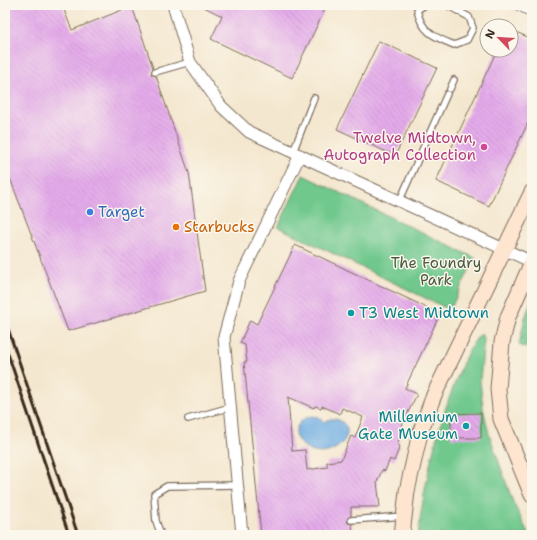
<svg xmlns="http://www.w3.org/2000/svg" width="537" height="540" viewBox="0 0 537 540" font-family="'Shantell Sans',sans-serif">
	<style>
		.grass { fill: url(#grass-dots); stroke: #567956 }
		.park { fill: #70c88d; stroke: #567956 }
		.water { fill: #70ade2; stroke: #566c80 }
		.building { fill: url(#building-back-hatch); fill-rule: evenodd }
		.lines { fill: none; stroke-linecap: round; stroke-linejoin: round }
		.lane-casing { stroke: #7c6c5c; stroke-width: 8 }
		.street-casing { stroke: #7c6c5c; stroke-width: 13 }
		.secondary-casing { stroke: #7c6c5c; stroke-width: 17 }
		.lane { stroke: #fff; stroke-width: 5.5 }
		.street { stroke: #fff; stroke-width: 11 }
		.secondary { stroke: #fde5d0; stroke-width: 15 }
		.rail { stroke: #3b2a1e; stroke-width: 3 }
		.hotel-dot { fill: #d1479c; stroke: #fbf7ec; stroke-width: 1.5 }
		.shop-dot { fill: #3f7fe0; stroke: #fbf7ec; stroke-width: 1.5 }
		.food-dot { fill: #e8710a; stroke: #fbf7ec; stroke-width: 1.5 }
		.culture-dot { fill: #0f9aa8; stroke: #fbf7ec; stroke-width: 1.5 }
		.labels { text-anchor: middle; stroke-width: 3; stroke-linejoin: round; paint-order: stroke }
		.hotel-label { font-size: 15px; fill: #b23c85; stroke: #fbf7ec; text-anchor: end }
		.shop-label { font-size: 15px; fill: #366cbe; stroke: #fbf7ec; text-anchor: start }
		.food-label { font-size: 15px; fill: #c56008; stroke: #fbf7ec; text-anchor: start }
		.park-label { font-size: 15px; fill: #4b593f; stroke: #fbf7ec }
		.culture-label { font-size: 15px; fill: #0d838f; stroke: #fbf7ec; text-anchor: start }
	</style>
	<defs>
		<pattern id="grass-dots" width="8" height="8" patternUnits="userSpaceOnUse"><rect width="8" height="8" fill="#70c88d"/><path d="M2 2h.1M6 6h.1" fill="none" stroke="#5da373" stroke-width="1.8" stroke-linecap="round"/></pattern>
		<pattern id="building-back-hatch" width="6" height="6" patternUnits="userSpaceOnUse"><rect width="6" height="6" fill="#e4abea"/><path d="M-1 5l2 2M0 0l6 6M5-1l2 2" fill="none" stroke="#c493c8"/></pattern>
	</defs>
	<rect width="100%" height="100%" fill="#fbf7ec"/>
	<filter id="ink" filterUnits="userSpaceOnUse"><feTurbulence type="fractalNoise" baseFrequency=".025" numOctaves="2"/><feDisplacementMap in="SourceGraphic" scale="8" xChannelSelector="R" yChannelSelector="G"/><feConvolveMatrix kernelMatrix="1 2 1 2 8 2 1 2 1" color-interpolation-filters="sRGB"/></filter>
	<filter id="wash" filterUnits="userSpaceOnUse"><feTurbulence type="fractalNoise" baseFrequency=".012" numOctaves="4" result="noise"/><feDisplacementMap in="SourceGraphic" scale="16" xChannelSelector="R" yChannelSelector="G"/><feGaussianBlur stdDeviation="0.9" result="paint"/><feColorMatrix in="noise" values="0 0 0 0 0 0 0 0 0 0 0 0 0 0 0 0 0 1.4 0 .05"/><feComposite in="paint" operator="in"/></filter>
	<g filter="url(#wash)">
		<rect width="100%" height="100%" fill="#f4e7cf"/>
		<path class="grass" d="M532 299V350L519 345 525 318Z"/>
		<g class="park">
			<path d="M303 175 475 258 450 310 278 227Z"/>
			<path d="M481 334 484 340 480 380 483 408 489 434 513 502 529 535H418C425 479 437 425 459 373 464 360 470 344 481 334Z"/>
		</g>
		<path class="water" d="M311 416 318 417 324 422C329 419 333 418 339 420 364 434 326 466 305 447 301 444 297 440 295 435 296 425 301 419 311 416Z"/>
		<g id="blocks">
			<g class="building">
				<path d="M5 5H62L72 30 132 6 153 68 151 74 156 76 189 173 205 291 68 331 5 165Z"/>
				<path d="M200 5H327L292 78 211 39 222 16Z"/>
				<path d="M511 30 532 39V114L489 206 436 181 497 50H511Z"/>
				<path d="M379 41 437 68 395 156 337 129Z"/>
				<path d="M295 245 440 314 405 388 417 394 399 431 402 433 397 444 400 446 394 461 390 459 385 471 382 470 377 482 380 507H351V516L347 520 348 523 352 524 353 535H261L244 362H247L245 345 240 343 250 320 257 324ZM288 397 314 408 315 406 321 408 322 406 340 414 342 408 363 417 355 438 351 436 341 460 327 462V467L307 470 305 450 292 451Z"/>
				<path d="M481 413V438H451V414Z"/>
			</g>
		</g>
	</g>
	<g filter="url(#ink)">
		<use href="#blocks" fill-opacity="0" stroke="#7c6c5c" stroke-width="1"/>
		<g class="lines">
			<g class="lane-casing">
				<g id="lane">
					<path d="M425 5 417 10C422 33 435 37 454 45L467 40 473 28 469 17 447 5"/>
					<path d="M66 6 68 5"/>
					<path d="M155 72 190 62"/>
					<path d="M450 89 454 80"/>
					<path d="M293 152 314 98"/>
					<path d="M400 200 447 94"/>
					<path d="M188 419 231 407"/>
					<path d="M351 520 404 516"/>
					<path d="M161 535 156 521 154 494 167 486 238 485"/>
				</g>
			</g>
			<g class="street-casing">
				<g id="street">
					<path d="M173 5 190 62 221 106 249 132 532 262"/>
					<path d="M520 5 532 11"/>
					<path d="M242 535 224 337 239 281 300 155"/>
				</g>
			</g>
			<g class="secondary-casing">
				<g id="secondary">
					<path d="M532 262 508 317 502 342 498 389 501 419 532 495"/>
					<path d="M402 535 407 491 420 433 434 395 532 192"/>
				</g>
			</g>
			<use href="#lane" class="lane"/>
			<use href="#street" class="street"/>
			<use href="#secondary" class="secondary"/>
			<g class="rail">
				<path d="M5 320 78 535"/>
				<path d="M5 345 69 535"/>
			</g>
		</g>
	</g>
	<circle class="hotel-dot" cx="484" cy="147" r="4"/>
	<circle class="shop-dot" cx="90" cy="212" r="4"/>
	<circle class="food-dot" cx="176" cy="227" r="4"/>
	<g class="culture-dot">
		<circle cx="351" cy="313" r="4"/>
		<circle cx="466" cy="426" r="4"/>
	</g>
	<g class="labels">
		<g class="hotel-label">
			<text x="476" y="143">Twelve Midtown,<tspan x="476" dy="17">Autograph Collection</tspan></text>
		</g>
		<g class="shop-label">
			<text x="98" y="217">Target</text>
		</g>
		<g class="food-label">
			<text x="184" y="232">Starbucks</text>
		</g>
		<g class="park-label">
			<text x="436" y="268">The Foundry<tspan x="436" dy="17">Park</tspan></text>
		</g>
		<g class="culture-label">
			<text x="359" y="318">T3 West Midtown</text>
			<text x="458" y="422" text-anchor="end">Millennium<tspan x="458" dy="17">Gate Museum</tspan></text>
		</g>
	</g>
	<rect width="537" height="540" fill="none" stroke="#fbf7ec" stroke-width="20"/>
	<g transform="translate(499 38) rotate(295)"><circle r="19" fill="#fbf7ec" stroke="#aea59a"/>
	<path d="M0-3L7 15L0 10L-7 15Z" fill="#d1495b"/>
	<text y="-6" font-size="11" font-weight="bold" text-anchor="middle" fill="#3b2a1e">N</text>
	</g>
</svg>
